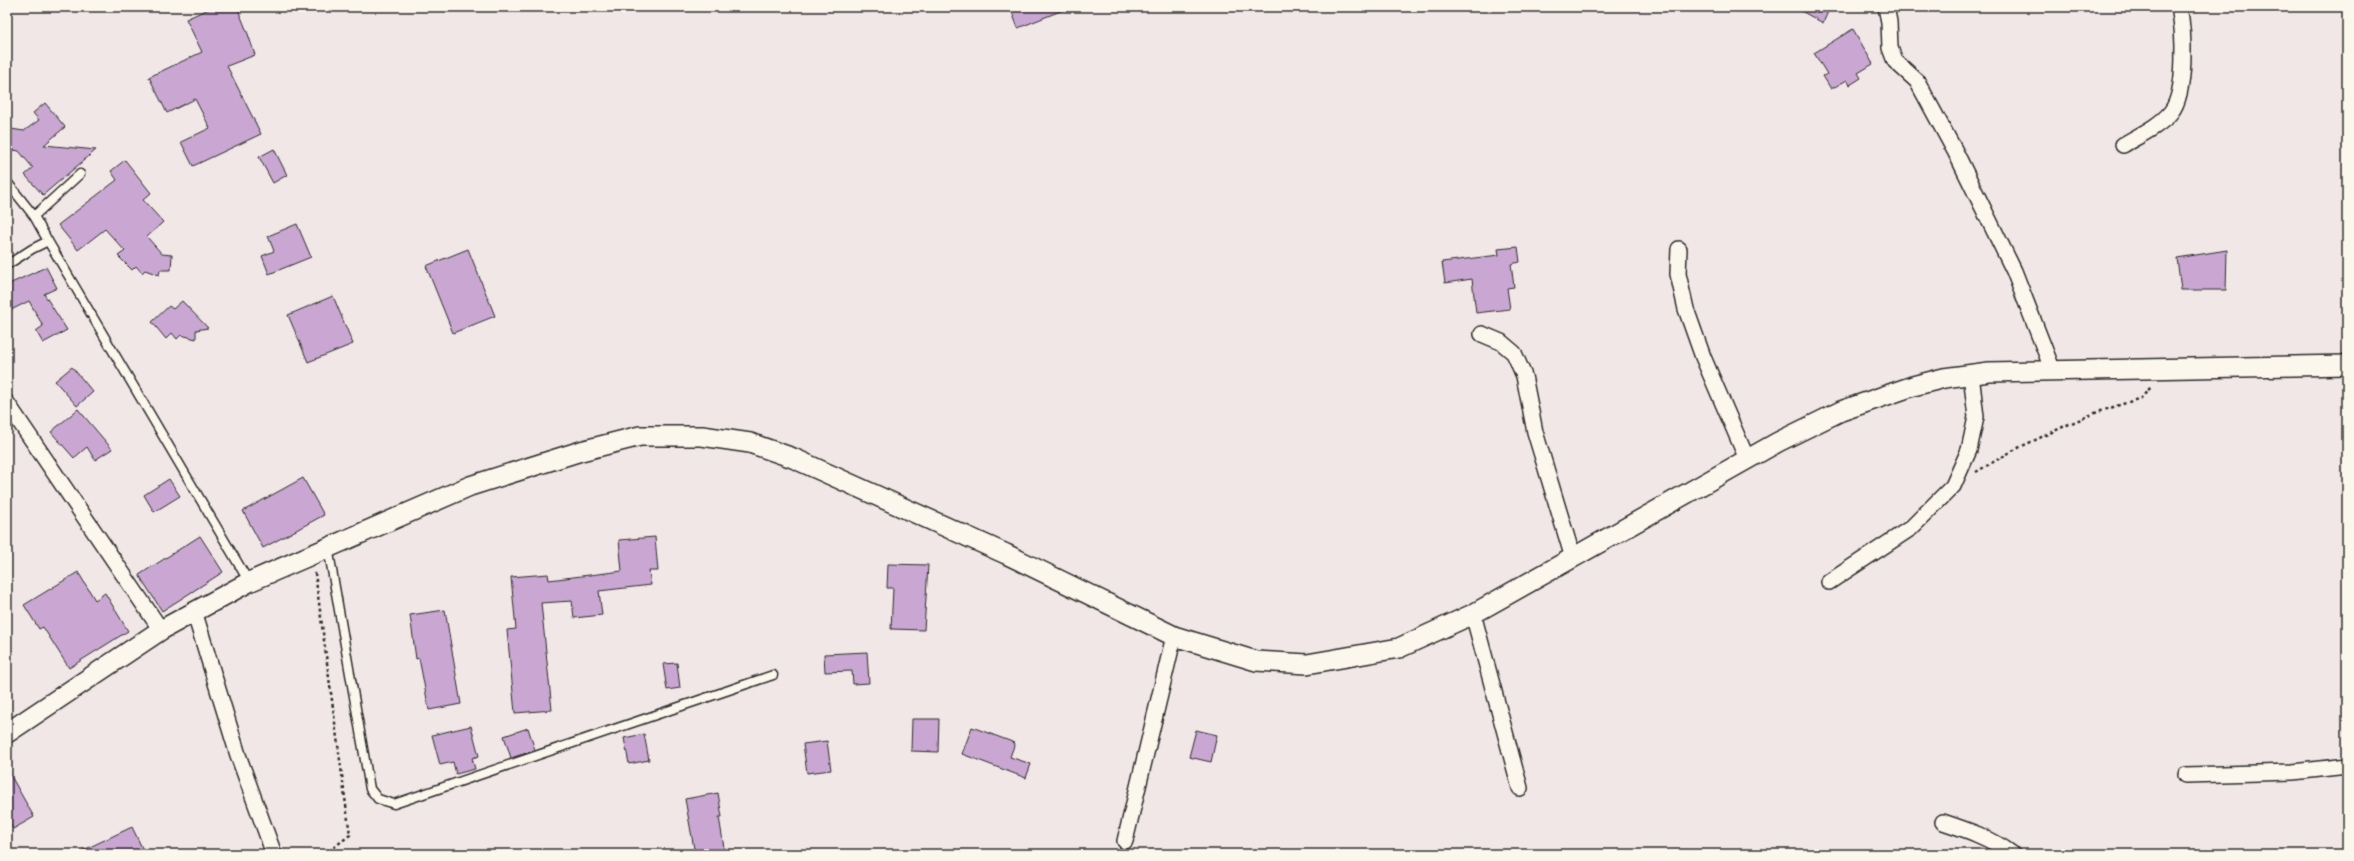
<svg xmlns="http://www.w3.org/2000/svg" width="2354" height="861" viewBox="0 0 2354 861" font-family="Kalam,sans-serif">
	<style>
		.building { fill: #c9a7d2; stroke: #2b2b2b }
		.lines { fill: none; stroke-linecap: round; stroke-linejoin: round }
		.service-casing { stroke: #2b2b2b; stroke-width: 11 }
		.minor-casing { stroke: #2b2b2b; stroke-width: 18 }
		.tertiary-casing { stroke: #2b2b2b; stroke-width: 22 }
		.path { stroke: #2b2b2b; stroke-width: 2.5; stroke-dasharray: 3 3; stroke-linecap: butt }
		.service { stroke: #fbf7ec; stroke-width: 8 }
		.minor { stroke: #fbf7ec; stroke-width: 15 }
		.tertiary { stroke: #fbf7ec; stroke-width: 19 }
	</style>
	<rect width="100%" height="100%" fill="#f1e7e7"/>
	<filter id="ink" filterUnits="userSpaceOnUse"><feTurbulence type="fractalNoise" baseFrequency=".025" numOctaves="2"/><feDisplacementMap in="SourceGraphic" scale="8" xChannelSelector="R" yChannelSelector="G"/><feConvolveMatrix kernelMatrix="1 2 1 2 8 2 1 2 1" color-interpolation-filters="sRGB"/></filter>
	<g filter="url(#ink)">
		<g class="building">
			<path d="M213 7H237L248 34 255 55 227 66 261 134 193 166 181 142 210 128 195 99 167 113 149 77 202 52 186 19Z"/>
			<path d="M1010 7H1068V8L1018 28Z"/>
			<path d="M1794 7H1830L1823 23Z"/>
			<path d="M1853 29 1873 64 1858 73 1861 78 1850 85 1847 80 1831 89 1823 76 1827 74 1814 53Z"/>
			<path d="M45 103 65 127 44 145 96 150 43 195 25 175 33 168 19 151 7 149V143L11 129 24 131 39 120 33 113Z"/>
			<path d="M274 149 287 175 273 183 259 157Z"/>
			<path d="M125 160 151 193 143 200 163 222 147 237 162 254 172 255 171 270H160L159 275 145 270 142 273 136 266 132 270 118 256 125 251 105 229 78 250 58 225 117 180 111 171Z"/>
			<path d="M297 224 311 257 269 274 262 256 274 251 268 236Z"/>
			<path d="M1518 247 1520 262 1511 264 1514 287 1507 288 1510 309 1476 313 1472 279 1445 283 1442 262 1499 255 1498 249Z"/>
			<path d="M468 249 495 316 453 333 426 266Z"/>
			<path d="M2227 250 2226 290H2181L2177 258Z"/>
			<path d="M46 267 57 288 44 294 67 330 43 343 36 331 43 326 29 301 7 312V285Z"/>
			<path d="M333 296 353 344 308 362 288 315Z"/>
			<path d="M182 301 208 328 196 330V339L181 335 177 339 172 333 166 339 152 322 169 306 173 309Z"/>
			<path d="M72 367 93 392 77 406 55 381Z"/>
			<path d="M78 409 112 449 95 460 87 447 74 458 51 432Z"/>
			<path d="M303 478 324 515 263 548 243 511Z"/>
			<path d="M169 479 180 496 154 512 144 495Z"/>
			<path d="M200 536 223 572 162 611 139 575Z"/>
			<path d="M655 537 658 571H649L651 585 599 591 602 615 574 618 572 601 541 603 552 710 515 713 507 630 516 629 511 577 548 574 549 580 622 571 619 540Z"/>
			<path d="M888 564 928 565 924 630 891 629 893 588H887Z"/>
			<path d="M78 572 95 600 105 593 128 631 69 668 43 627 39 629 24 605Z"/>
			<path d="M445 610 461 704 429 710 419 658 416 659 410 615Z"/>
			<path d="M867 652 869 683 853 684 852 671 825 672 824 654Z"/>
			<path d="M677 663 680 688 667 690 663 664Z"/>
			<path d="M912 719H939L938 752 911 751Z"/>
			<path d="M471 726 479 756 472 758 475 769 456 774 453 762 440 765 432 735Z"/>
			<path d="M972 727 1015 743 1010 757 1031 764 1026 778 962 754Z"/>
			<path d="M528 728 535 750 511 758 504 736Z"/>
			<path d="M1196 730 1217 735 1211 762 1189 757Z"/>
			<path d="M644 734 649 760 629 764 624 738Z"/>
			<path d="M827 741 831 770 807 773 803 744Z"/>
			<path d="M7 769 34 817 13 829 7 818Z"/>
			<path d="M718 793 722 817H719L725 854H695L685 799Z"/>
			<path d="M132 827 145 854H75Z"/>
		</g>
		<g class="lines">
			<g class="service-casing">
				<g id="service">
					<path d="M7 182 34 216 48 241"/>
					<path d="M34 216 80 174"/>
					<path d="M7 265 32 249 48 241 249 582"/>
					<path d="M328 547 370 789 378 799 394 804 773 675"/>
				</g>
			</g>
			<g class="minor-casing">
				<g id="minor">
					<path d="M1886 7 1889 22 1890 48 1895 61 1917 81 1956 153 2014 271 2053 371"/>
					<path d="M2123 145C2138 136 2160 126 2171 112 2187 92 2184 31 2179 7"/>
					<path d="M1679 249 1678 274 1686 309 1703 357 1747 459"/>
					<path d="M1482 334 1501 342 1514 353 1524 376 1535 432 1573 558"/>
					<path d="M7 403 161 630"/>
					<path d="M1829 582 1911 528 1953 486 1969 450 1976 417 1971 374"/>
					<path d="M194 611 238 755 274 854"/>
					<path d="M1473 614 1520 788"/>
					<path d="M2186 775 2293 772 2347 766"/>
					<path d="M1943 822C1967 830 1991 838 2012 854"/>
					<path d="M1125 841 1174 636"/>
				</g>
			</g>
			<g class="tertiary-casing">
				<path id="tertiary" d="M7 733 161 630 249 582 470 486 581 451 640 436H702L750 443 793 458 1006 554 1174 636 1256 661 1307 664 1399 648 1473 614 1778 442 1841 411 1913 386 1944 378 1989 372 2347 365"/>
			</g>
			<g class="path">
				<path d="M1976 472 2014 450 2067 425 2095 413 2141 398 2152 386"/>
				<path d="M315 573 350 835 325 854"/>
			</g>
			<use href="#service" class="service"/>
			<use href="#minor" class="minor"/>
			<use href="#tertiary" class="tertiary"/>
		</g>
	</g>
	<rect width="2354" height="861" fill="none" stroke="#fbf7ec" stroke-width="24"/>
	<rect x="12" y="12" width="2330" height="837" fill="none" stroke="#2b2b2b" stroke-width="1.5" filter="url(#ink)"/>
</svg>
